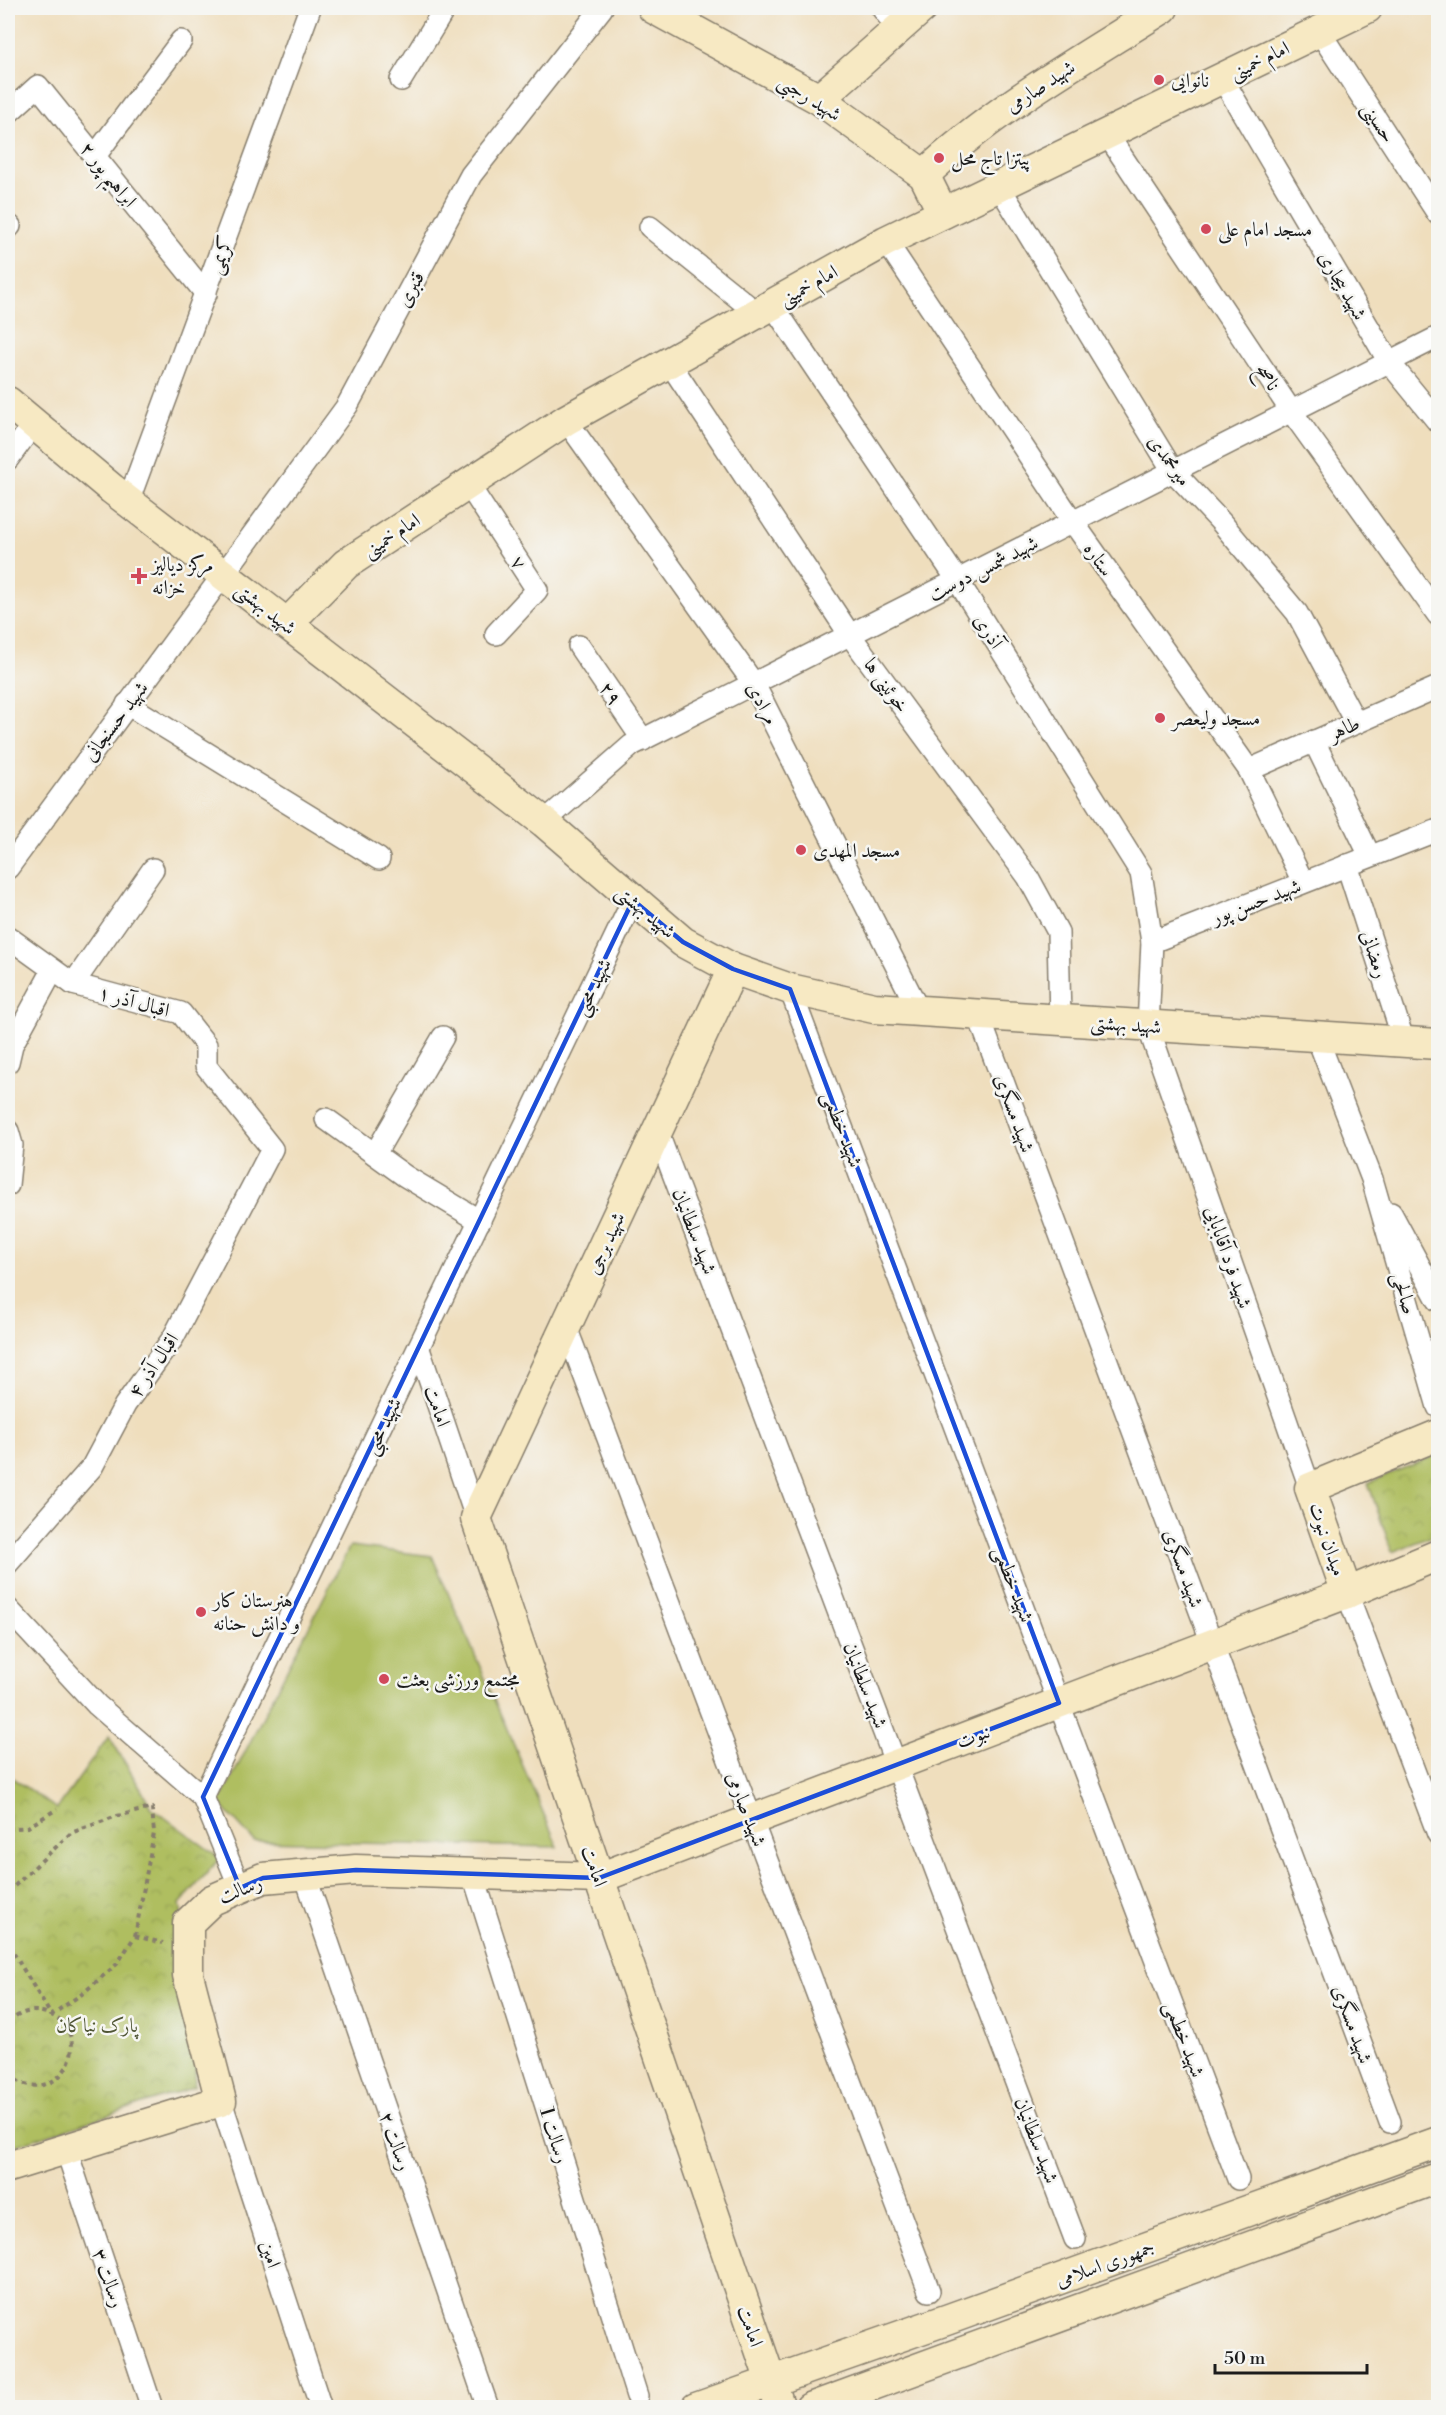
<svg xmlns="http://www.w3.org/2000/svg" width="1446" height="2415" viewBox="0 0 1446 2415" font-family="'Libre Bodoni',Amiri,serif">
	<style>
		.park { fill: url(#park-crowns); stroke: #666d3e; stroke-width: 1.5 }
		.pitch { fill: #afbe60; stroke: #666d3e; stroke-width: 1.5 }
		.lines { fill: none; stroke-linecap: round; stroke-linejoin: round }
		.lane-casing { stroke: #867d6c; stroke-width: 14 }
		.street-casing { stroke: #867d6c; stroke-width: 24 }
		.secondary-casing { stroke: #867d6c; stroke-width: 33 }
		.path { stroke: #867d6c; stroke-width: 4; stroke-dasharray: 4.5 4.5; stroke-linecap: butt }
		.lane { stroke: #fff; stroke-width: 10 }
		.street { stroke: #fff; stroke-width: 21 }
		.secondary { stroke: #f7e9c3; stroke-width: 30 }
		.marked { fill: none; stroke: #1d4ed8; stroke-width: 4.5; stroke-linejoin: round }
		.poi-dot { fill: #d1495b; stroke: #f6f6f2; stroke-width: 2 }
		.labels { text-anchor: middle; stroke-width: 5; stroke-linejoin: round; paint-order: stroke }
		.street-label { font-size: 20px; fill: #1c1c1c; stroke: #f6f6f2 }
		.poi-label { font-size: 20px; fill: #1c1c1c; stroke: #f6f6f2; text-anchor: start }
		.park-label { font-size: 20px; fill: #4f5534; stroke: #f6f6f2 }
	</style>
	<defs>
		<pattern id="park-crowns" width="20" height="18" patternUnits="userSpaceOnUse" patternTransform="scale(1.5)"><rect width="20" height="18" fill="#afbe60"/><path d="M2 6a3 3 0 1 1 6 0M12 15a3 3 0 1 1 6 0" fill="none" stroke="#96a353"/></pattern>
	</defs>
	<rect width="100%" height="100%" fill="#f6f6f2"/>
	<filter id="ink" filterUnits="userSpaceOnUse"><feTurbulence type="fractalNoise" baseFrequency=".0167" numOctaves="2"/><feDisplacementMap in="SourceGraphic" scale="12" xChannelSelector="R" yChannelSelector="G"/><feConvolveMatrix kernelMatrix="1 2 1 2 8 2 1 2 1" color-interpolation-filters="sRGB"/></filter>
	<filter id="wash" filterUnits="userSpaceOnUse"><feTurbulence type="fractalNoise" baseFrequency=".008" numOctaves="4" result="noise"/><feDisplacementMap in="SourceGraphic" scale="24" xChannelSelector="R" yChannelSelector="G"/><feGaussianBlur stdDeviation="1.35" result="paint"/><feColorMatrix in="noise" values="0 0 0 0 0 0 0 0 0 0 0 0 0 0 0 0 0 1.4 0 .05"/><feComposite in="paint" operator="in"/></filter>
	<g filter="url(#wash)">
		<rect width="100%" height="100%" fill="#efdebd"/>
		<g class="park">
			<path d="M1438 1454V1534L1392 1552 1368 1483Z"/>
			<path d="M109 1736 152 1808 220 1858 180 1904 188 1949 172 1967 198 2051 194 2087 8 2148V1775L57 1809Z"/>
		</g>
		<path class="pitch" d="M350 1546 432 1556 558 1847 254 1841 219 1803Z"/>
	</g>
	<g filter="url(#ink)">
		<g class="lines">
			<g class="lane-casing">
				<path id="lane" d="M857 2394 873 2408"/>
			</g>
			<g class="street-casing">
				<g id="street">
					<path d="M882 8 897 28"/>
					<path d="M1319 31 1438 214"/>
					<path d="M1222 78 1389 362 1438 422"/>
					<path d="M401 80 445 8"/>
					<path d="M8 113 38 86 206 294"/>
					<path d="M1107 134 1291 411 1438 615"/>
					<path d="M95 156 181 41"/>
					<path d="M999 186 1173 471 1221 522 1297 613 1356 723"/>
					<path d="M650 227 757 313"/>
					<path d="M8 228 10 226"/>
					<path d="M886 241 1073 522 1249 770 1303 882"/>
					<path d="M772 304 958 581 1141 873 1152 942"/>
					<path d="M669 362 850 635 1028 877 1058 932 1060 1020"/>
					<path d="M566 420 754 684 919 1011"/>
					<path d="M8 459 33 425"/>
					<path d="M468 484 537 590 496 634"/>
					<path d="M128 502 310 8"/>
					<path d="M579 646 643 740"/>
					<path d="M127 704 379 859"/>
					<path d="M1314 741 1370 856"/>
					<path d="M1249 770 1438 687"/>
					<path d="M544 822 632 745 1438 337"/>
					<path d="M1347 865 1404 1042"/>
					<path d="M8 868 347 406 471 175 602 8"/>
					<path d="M8 937 73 984 181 1013 206 1045V1066L272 1149 173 1338 125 1405 92 1467 8 1563"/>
					<path d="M73 984 153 869"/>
					<path d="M790 989 1238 2179"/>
					<path d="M978 1014 1390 2122"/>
					<path d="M1317 1037 1372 1179 1438 1407"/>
					<path d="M8 1062 12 1045 53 970"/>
					<path d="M326 1119 405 1176 480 1221"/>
					<path d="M8 1131 12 1145 8 1185"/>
					<path d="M657 1131 1075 2239"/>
					<path d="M375 1154 443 1037"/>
					<path d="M1391 1213 1438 1300"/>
					<path d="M566 1327 929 2291"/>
					<path d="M419 1349 476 1518"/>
					<path d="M1310 1488 1148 1026 1152 942 1438 830"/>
					<path d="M1347 1593 1438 1834"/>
					<path d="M8 1609 97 1705 203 1797"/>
					<path d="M473 1874 637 2396"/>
					<path d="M305 1875 488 2408"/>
					<path d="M240 1888 203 1797 633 900"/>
					<path d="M221 2101 321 2408"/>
					<path d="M66 2149 152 2408"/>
				</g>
			</g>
			<g class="secondary-casing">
				<g id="secondary">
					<path d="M653 8 819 99 924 175 943 213"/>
					<path d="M819 99 922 8"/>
					<path d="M924 175C995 108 1081 60 1163 8"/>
					<path d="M8 402 112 489 544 822 683 942 733 969 790 989 874 1008 1438 1044"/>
					<path d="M287 624 346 564 566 420 886 241 1367 8"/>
					<path d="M733 969 476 1518 780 2408"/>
					<path d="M1347 1593 1310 1488 1438 1435"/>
					<path d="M8 2167 221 2101 188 1975V1923L212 1900 263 1878 356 1870 599 1878 1347 1593 1438 1555"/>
					<path d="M696 2408 949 2319 1438 2142"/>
					<path d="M810 2408 1438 2178"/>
				</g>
			</g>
			<g class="path">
				<path d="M8 1829 28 1827 57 1809"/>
				<path d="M8 1892 71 1833 117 1816 152 1808 154 1833 135 1936 117 1964 82 1994 51 2015 8 1944"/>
				<path d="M135 1936 163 1943"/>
				<path d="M8 2022C20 2013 31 2008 46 2013 100 2031 61 2115 8 2075"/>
			</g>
			<use href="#lane" class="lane"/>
			<use href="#street" class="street"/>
			<use href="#secondary" class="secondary"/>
		</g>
	</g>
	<path class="marked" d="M633 900 683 942 733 969 790 989 1059 1703 599 1878 356 1870 263 1878 240 1888 203 1797Z"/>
	<g class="poi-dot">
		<circle cx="1159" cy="80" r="6"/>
		<circle cx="939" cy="158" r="6"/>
		<circle cx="1206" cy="229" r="6"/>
		<path d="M136 567h6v6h6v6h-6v6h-6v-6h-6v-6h6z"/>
		<circle cx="1160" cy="718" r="6"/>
		<circle cx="801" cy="850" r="6"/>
		<circle cx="201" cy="1612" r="6"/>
		<circle cx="384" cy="1679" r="6"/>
	</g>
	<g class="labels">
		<g class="street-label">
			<text transform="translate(1259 60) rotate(-26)" y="7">امام خمینی</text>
			<text transform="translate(1040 86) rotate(-33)" y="7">شهید صارمی</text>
			<text transform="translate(810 97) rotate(32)" y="7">شهید رجبی</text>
			<text transform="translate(1379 122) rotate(57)" y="7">حسینی</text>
			<text transform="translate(109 174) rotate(51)" y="7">ابراهیم پور ۲</text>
			<text transform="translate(220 255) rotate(-70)" y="7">کریمی</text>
			<text transform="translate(808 285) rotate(-29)" y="7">امام خمینی</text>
			<text transform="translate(1343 285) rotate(60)" y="7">شهید بیجاری</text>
			<text transform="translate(410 289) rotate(-62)" y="7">قنبری</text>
			<text transform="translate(1268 377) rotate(56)" y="7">ناصح</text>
			<text transform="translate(1170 460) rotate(54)" y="7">میرمحمدی</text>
			<text transform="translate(391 535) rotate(-33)" y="7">امام خمینی</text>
			<text transform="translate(1099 559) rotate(55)" y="7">ستاره</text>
			<text transform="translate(519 562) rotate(57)" y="7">۷</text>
			<text transform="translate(983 568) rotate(-27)" y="7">شهید شمس دوست</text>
			<text transform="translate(266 608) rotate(38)" y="7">شهید بهشتی</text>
			<text transform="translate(989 631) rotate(58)" y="7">آذری</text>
			<text transform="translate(887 685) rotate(54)" y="7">خوئینی ها</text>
			<text transform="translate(611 693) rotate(56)" y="7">۲۹</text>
			<text transform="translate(763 703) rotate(62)" y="7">مرادی</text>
			<text transform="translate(115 721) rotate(-53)" y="7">شهید حسنجانی</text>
			<text transform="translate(1344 728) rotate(-24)" y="7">طاهر</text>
			<text transform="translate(1256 901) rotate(-21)" y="7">شهید حسن پور</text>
			<text transform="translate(646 911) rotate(40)" y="7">شهید بهشتی</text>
			<text transform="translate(1375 954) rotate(72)" y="7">رمضانی</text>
			<text transform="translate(592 987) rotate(-64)" y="7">شهید محبی</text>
			<text transform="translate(134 1001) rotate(15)" y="7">اقبال آذر ۱</text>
			<text transform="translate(1126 1024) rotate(4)" y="7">شهید بهشتی</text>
			<text transform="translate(1015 1113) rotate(70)" y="7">شهید مسگری</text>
			<text transform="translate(843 1129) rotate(69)" y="7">شهید خطمی</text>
			<text transform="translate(695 1231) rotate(69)" y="7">شهید سلطانیان</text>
			<text transform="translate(605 1243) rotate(-65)" y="7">شهید برجی</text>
			<text transform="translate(1229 1257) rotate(71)" y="7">شهید فرد آقابابایی</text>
			<text transform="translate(1405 1293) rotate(74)" y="7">صالحی</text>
			<text transform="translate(153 1365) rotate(-56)" y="7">اقبال آذر ۴</text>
			<text transform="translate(438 1406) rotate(71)" y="7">امامت</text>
			<text transform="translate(382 1426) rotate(-64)" y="7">شهید محبی</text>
			<text transform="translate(1328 1539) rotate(71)" y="7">میدان نبوت</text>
			<text transform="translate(1184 1568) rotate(70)" y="7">شهید مسگری</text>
			<text transform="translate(1014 1584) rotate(69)" y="7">شهید خطمی</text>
			<text transform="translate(866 1685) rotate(69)" y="7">شهید سلطانیان</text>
			<text transform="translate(973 1736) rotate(-21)" y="7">نبوت</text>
			<text transform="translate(747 1809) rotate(69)" y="7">شهید صارمی</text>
			<text transform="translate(595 1866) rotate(71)" y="7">امامت</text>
			<text transform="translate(240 1889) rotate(-21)" y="7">رسالت</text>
			<text transform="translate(1353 2024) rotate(70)" y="7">شهید مسگری</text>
			<text transform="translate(1185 2039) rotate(69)" y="7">شهید خطمی</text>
			<text transform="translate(555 2135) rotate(73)" y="7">رسالت 1</text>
			<text transform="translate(1037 2140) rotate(69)" y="7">شهید سلطانیان</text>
			<text transform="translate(396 2141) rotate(71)" y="7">رسالت ۲</text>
			<text transform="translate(271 2254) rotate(72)" y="7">امین</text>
			<text transform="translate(1105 2263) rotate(-20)" y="7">جمهوری اسلامی</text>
			<text transform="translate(109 2278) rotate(71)" y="7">رسالت ۳</text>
			<text transform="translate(751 2326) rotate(71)" y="7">امامت</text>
		</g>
		<g class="poi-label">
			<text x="1171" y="87">نانوایی</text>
			<text x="951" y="165">پیتزا تاج محل</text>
			<text x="1218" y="236">مسجد امام علی</text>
			<text x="152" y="571">مرکز دیالیز<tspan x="152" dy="23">خزانه</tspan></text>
			<text x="1172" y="725">مسجد ولیعصر</text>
			<text x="813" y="857">مسجد المهدی</text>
			<text x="213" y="1607">هنرستان کار<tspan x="213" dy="23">و دانش حنانه</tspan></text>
			<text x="396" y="1686">مجتمع ورزشی بعثت</text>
		</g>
		<g class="park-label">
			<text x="97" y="2032">پارک نیاکان</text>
		</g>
	</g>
	<rect width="1446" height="2415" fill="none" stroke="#f6f6f2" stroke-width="30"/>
	<path d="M1215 2364v9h152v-9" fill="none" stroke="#1c1c1c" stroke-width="3"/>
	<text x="1224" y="2364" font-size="18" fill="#1c1c1c" stroke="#f6f6f2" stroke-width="4.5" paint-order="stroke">50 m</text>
</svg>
